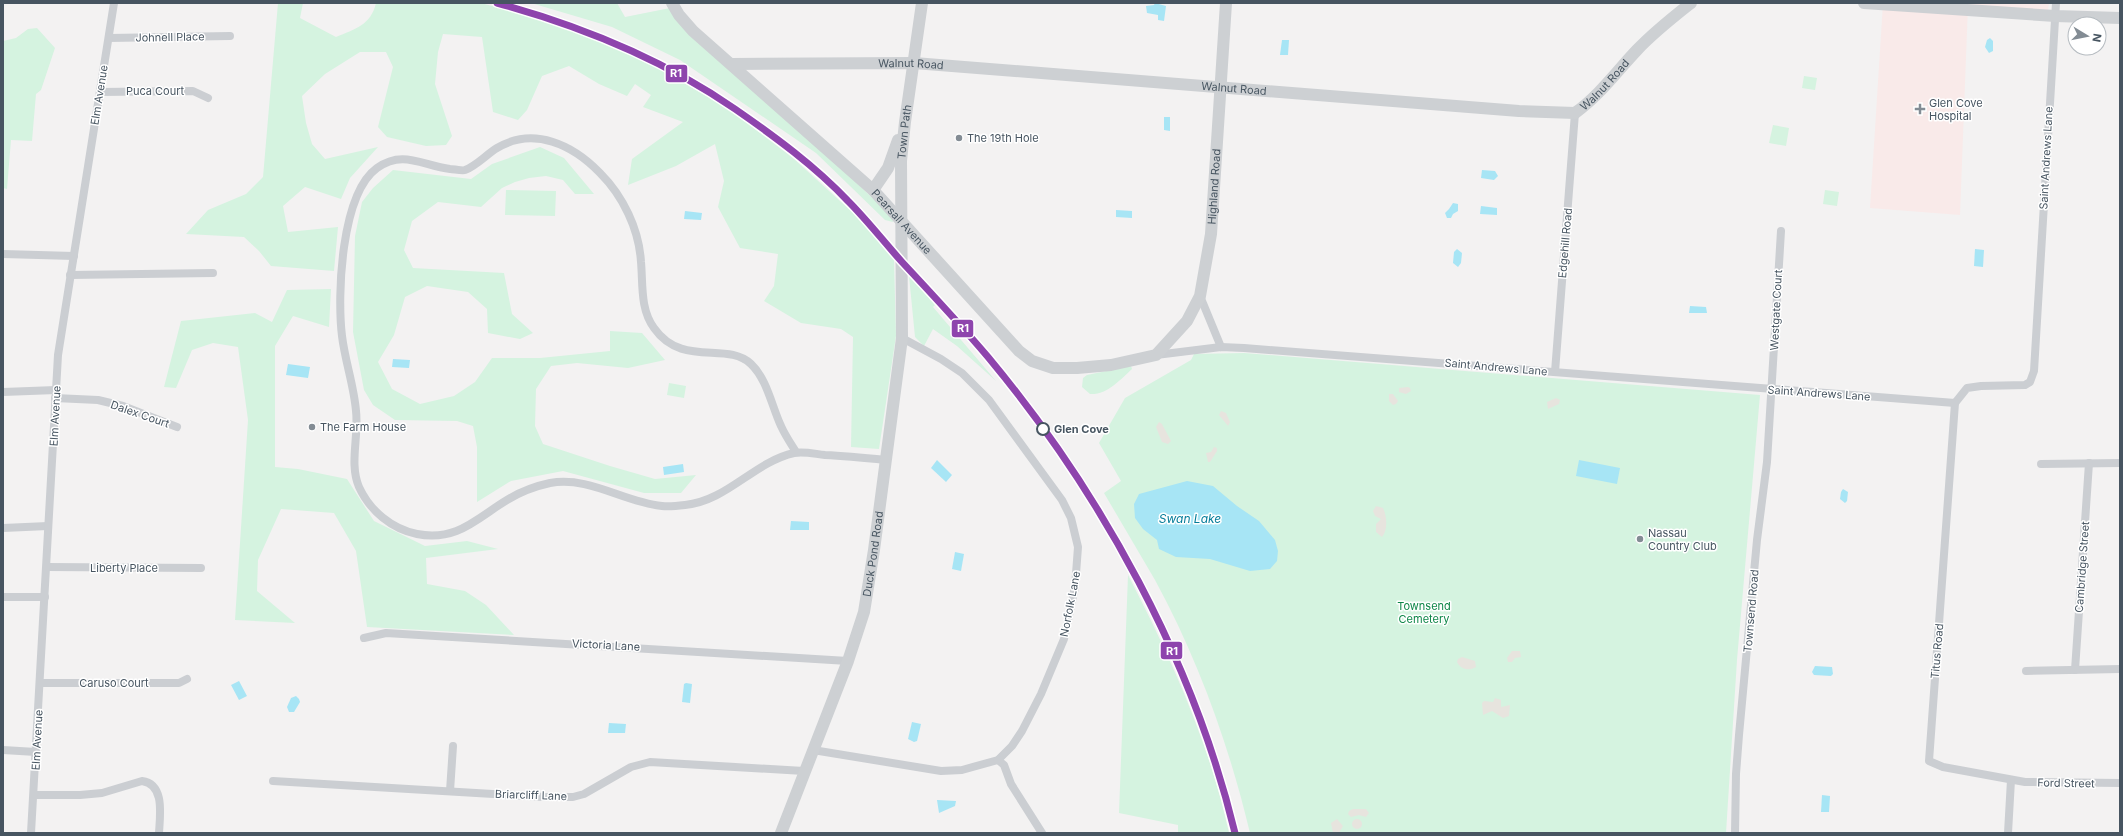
<svg xmlns="http://www.w3.org/2000/svg" width="2123" height="836" viewBox="0 0 2123 836" font-family="Inter,sans-serif">
	<style>
		.medical { fill: #f9eae9 }
		.green { fill: #d5f3e0 }
		.sand { fill: #e7e4de }
		.water { fill: #a7e5f5 }
		.lines { fill: none; stroke-linecap: round; stroke-linejoin: round }
		.street { stroke: #cbced2; stroke-width: 8 }
		.secondary { stroke: #cdd0d3; stroke-width: 12 }
		.rail-1-casing { stroke: #fff; stroke-width: 10 }
		.rail-1 { stroke: #8e44ad; stroke-width: 7 }
		.poi-dot { fill: #838c94; stroke: #fff; stroke-width: 1.5 }
		.stop-dot { fill: #fff; stroke: #475561; stroke-width: 2 }
		.labels { text-anchor: middle; stroke-width: 3; stroke-linejoin: round; paint-order: stroke }
		.street-label { font-size: 11px; fill: #475561; stroke: #fff }
		.poi-label { font-size: 11px; fill: #475561; stroke: #fff; text-anchor: start }
		.stop-label { font-size: 11px; font-weight: bold; fill: #475561; stroke: #fff; text-anchor: start }
		.park-label { font-size: 11px; fill: #0e8748; stroke: #fff }
		.water-label { font-size: 12px; font-style: italic; fill: #037c99; stroke: #fff }
		.line-badge { stroke: #fff; stroke-width: 1.5 }
		.badge-label { font-size: 11px; text-anchor: middle; font-weight: bold; fill: #fff }
	</style>
	<rect width="100%" height="100%" fill="#f3f2f2"/>
	<path class="medical" d="M1883 3H2049L2048 10 1968 5 1960 215 1870 208Z"/>
	<g class="green">
		<path d="M278 3H303L300 18 336 37C355 29 371 25 376 3H481L550 22 619 49 660 69 730 110 793 158 852 212 894 259 896 336 879 449 851 447 853 337 841 329 801 323 764 301 774 286 778 254 740 248 718 207 724 181 715 144 676 166 628 185 632 159 683 122 643 107 651 95 635 84 627 96 599 84 569 66 542 76 527 110 518 120 493 112 482 37 443 34 438 52 435 84 452 136 446 145 426 146 387 137 378 127 393 67 386 52H360L325 74 302 96 306 123 312 144 325 159 378 147 350 178 341 199 305 187 283 206 288 232 338 227 334 271 271 266 259 251 244 237 186 234 208 210 246 194 263 177Z"/>
		<path d="M531 3H617L625 17 675 7 892 217 893 222 885 220 816 153 680 60 612 27Z"/>
		<path d="M37 28 55 48 41 90 36 94 32 141 11 140 7 189 3 188V41L16 38 28 29Z"/>
		<path d="M1804 76 1817 78 1815 90 1802 88Z"/>
		<path d="M1773 125 1789 128 1786 146 1769 143Z"/>
		<path d="M540 147 564 158 594 194H575L563 180 546 176 529 178 515 182 502 188 481 207 438 202 412 221 404 250 413 268 504 273 512 314 533 333 520 339 488 333 487 309 468 292 427 286 405 297 394 335 378 362 392 389 420 404 454 396 475 382 492 358H540L610 351V331L642 333 665 360 628 368 577 363 551 366 536 389 535 426 543 444 610 466 655 479 696 475 681 493H644L563 471 511 481 477 502V447L473 426 457 421 395 420 373 405 364 390 353 332 355 236 362 202 373 188 393 170 471 179 492 164Z"/>
		<path d="M506 190 556 191 555 216 505 215Z"/>
		<path d="M1825 190 1839 192 1837 206 1823 204Z"/>
		<path d="M909 276 935 305 933 307 996 381 957 346 933 329 924 346 915 337Z"/>
		<path d="M331 289 329 327 293 316 275 346V467L298 469 347 479 374 521 425 546 467 541 498 549 426 558 427 584 465 591 486 605 514 635 367 627 356 551 334 513 281 509 258 560 257 591 295 623 235 620 248 420 238 347 213 343 192 350 176 388 164 387 181 321 255 313 272 322 287 290Z"/>
		<path d="M1244 353 1760 395 1737 660 1726 833H1250C1229 745 1198 659 1155 580 1138 551 1121 522 1104 493L1121 481 1099 443 1125 398 1191 360 1194 354Z"/>
		<path d="M1131 366 1132 369C1120 380 1107 395 1090 394L1082 387 1083 378 1087 375Z"/>
		<path d="M669 383 686 386 684 398 667 395Z"/>
		<path d="M1128 575C1171 658 1209 742 1229 833H1178V825L1119 813Z"/>
	</g>
	<g class="sand">
		<path d="M1408 387 1410 388 1411 391 1406 394 1399 392V388Z"/>
		<path d="M1389 394H1393L1398 401 1396 404 1393 405 1389 401Z"/>
		<path d="M1556 398 1560 400 1559 404 1548 409 1547 402Z"/>
		<path d="M1221 411 1226 413 1230 422 1228 426 1219 415Z"/>
		<path d="M1159 422 1162 424 1171 441 1168 444 1162 442 1156 427Z"/>
		<path d="M1214 447 1217 448V451L1210 462H1208L1206 453 1211 452Z"/>
		<path d="M1376 506 1383 508C1387 516 1388 530 1382 537L1376 532V524L1381 519 1375 516 1373 511Z"/>
		<path d="M1512 651H1520L1521 657 1515 658 1512 662H1508L1507 658Z"/>
		<path d="M1462 657 1475 661 1476 667C1469 671 1461 670 1457 662L1458 659Z"/>
		<path d="M1495 698 1501 700V707L1510 705 1509 716 1503 718 1492 711 1483 715 1482 703 1484 701 1493 702Z"/>
		<path d="M1353 809H1366L1369 813 1366 817 1359 815 1351 817 1348 814 1349 811Z"/>
		<path d="M1337 819 1343 826 1339 833H1333L1331 823Z"/>
		<circle cx="1357" cy="824" r="5"/>
	</g>
	<g class="water">
		<path d="M1155 3 1166 6 1164 21 1158 20V15L1147 13 1146 6 1154 5Z"/>
		<path d="M1990 38 1993 41V51L1989 53 1985 47 1987 40Z"/>
		<path d="M1282 40H1289L1288 55H1280Z"/>
		<path d="M1164 117H1170V131L1164 130Z"/>
		<path d="M1482 170 1495 171 1498 176 1494 180 1481 178Z"/>
		<path d="M1453 203 1458 204V211L1453 214 1451 218H1447L1445 213 1449 209Z"/>
		<path d="M1481 206 1497 208V215L1480 214Z"/>
		<path d="M1116 210 1132 211V218L1116 217Z"/>
		<path d="M685 211 702 213 701 220 684 219Z"/>
		<path d="M1457 249 1462 253 1461 263 1458 267 1453 263 1454 252Z"/>
		<path d="M1975 249 1984 250 1983 267 1974 266Z"/>
		<path d="M1690 306 1706 307 1707 313H1689Z"/>
		<path d="M393 359 410 360 409 368 392 367Z"/>
		<path d="M288 364 310 367 308 378 286 375Z"/>
		<path d="M937 460 952 475 946 482 931 468Z"/>
		<path d="M1579 460 1620 468 1617 484 1576 476Z"/>
		<path d="M683 464 684 472 664 475 663 467Z"/>
		<path d="M1187 481 1213 486 1237 506 1259 521 1275 540 1278 551 1277 561 1270 569 1250 571 1210 559 1176 557 1159 549 1157 540 1143 529 1135 518 1134 504 1139 494Z"/>
		<path d="M1843 489 1848 492 1847 501 1845 503 1840 499 1841 492Z"/>
		<path d="M791 521 809 522V530H790Z"/>
		<path d="M955 552 964 554 961 571 952 569Z"/>
		<path d="M1815 666 1832 667 1833 674 1831 676 1814 675 1812 672Z"/>
		<path d="M239 681 247 696 239 700 231 685Z"/>
		<path d="M686 683 692 684 690 703 682 702 684 684Z"/>
		<path d="M296 696 299 699 300 702 294 712H289L287 707 291 698Z"/>
		<path d="M912 722 921 724 917 741 914 742 908 739Z"/>
		<path d="M609 723 626 724 625 733H608Z"/>
		<path d="M1822 795 1830 796 1829 812H1821Z"/>
		<path d="M937 800 956 801 955 806 939 813Z"/>
	</g>
	<g class="lines">
		<g class="street">
			<path d="M109 38 230 36"/>
			<path d="M100 92 193 91 208 98"/>
			<path d="M3 254 74 256"/>
			<path d="M70 275 213 273"/>
			<path d="M1200 296 1221 347"/>
			<path d="M1156 355 1221 347 1244 348 1955 403 1967 388 1981 386 2025 385 2030 382 2034 371 2056 3"/>
			<path d="M1555 372 1575 113"/>
			<path d="M3 392 56 390"/>
			<path d="M55 398 98 400 123 406 177 427"/>
			<path d="M1955 403 1929 761 1943 767 2025 782 2120 783"/>
			<path d="M796 452C791 444 785 435 781 426 772 407 767 379 751 364 727 341 682 368 654 328 640 309 643 284 641 262 639 229 623 196 600 173 573 145 534 126 497 148 487 154 476 166 465 170 463 171 453 169 450 169 423 166 403 149 377 168 341 194 337 295 342 336 345 361 354 386 356 411 359 436 349 464 359 487 370 511 392 529 417 534 457 542 477 518 507 500 520 492 536 486 550 483 590 476 623 502 662 506 669 507 677 506 685 505 727 501 754 462 794 453 804 451 815 454 825 455 845 456 866 458 886 460"/>
			<path d="M2041 464 2120 463"/>
			<path d="M3 528 48 526"/>
			<path d="M47 567 201 568"/>
			<path d="M3 597H45"/>
			<path d="M364 638 386 633 848 661"/>
			<path d="M2075 670 2089 463"/>
			<path d="M2026 671 2120 669"/>
			<path d="M40 683H179L187 679"/>
			<path d="M3 750 36 752"/>
			<path d="M813 750 941 771 962 770 998 760 1012 746 1022 731 1041 694 1064 639 1075 587 1078 547 1071 518 1062 500 989 400 962 373 941 359 902 338"/>
			<path d="M998 760 1004 765 1011 784 1042 833"/>
			<path d="M273 781 544 797H573L584 794 631 767 650 762 804 771"/>
			<path d="M450 791 453 746"/>
			<path d="M34 795H80L102 793 142 781C165 784 160 815 159 833"/>
			<path d="M31 833 58 355 114 3"/>
			<path d="M1735 833 1736 774 1739 735 1757 540 1767 462 1781 231"/>
			<path d="M2008 833 2011 780"/>
		</g>
		<g class="secondary">
			<path id="s1" d="M672 3 679 15 693 31 873 190 1019 351 1032 361 1053 368H1077L1111 365 1156 355 1187 321 1200 296 1211 234 1226 3"/>
			<path d="M1864 3 2055 16 2120 18"/>
			<path id="s2" d="M732 64 914 63 1519 111 1575 113C1599 96 1617 71 1637 50 1654 32 1672 18 1691 3"/>
			<path d="M873 190 888 168 898 140"/>
			<path id="s3" d="M781 833 848 661 864 612 874 550 902 338 901 161 905 122 922 3"/>
		</g>
		<g class="rail-1-casing">
			<path id="rail-1" d="M497 3C581 26 663 59 735 109 774 136 815 166 848 201 867 220 884 242 902 262 931 293 960 324 988 357 1102 494 1193 660 1235 833"/>
		</g>
		<use href="#rail-1" class="rail-1"/>
	</g>
	<g class="poi-dot">
		<path d="M1918 103h4v4h4v4h-4v4h-4v-4h-4v-4h4z"/>
		<circle cx="959" cy="138" r="4"/>
		<circle cx="312" cy="427" r="4"/>
		<circle cx="1640" cy="539" r="4"/>
	</g>
	<circle class="stop-dot" cx="1043" cy="429" r="6"/>
	<g class="labels">
		<g class="street-label">
			<text transform="translate(170 37) rotate(-1)" y="4">Johnell Place</text>
			<text dy="4" stroke="none"><textPath href="#s2" startOffset="179">Walnut Road</textPath></text>
			<text dy="4" stroke="none"><textPath href="#s2" startOffset="886">Walnut Road</textPath></text>
			<text dy="4" stroke="none"><textPath href="#s2" startOffset="503">Walnut Road</textPath></text>
			<text x="155" y="95">Puca Court</text>
			<text transform="translate(99 95) rotate(-81)" y="4">Elm Avenue</text>
			<text dy="4" stroke="none"><textPath href="#s3" startOffset="719">Town Path</textPath></text>
			<text transform="translate(2046 158) rotate(-87)" y="4">Saint Andrews Lane</text>
			<text dy="4" stroke="none"><textPath href="#s1" startOffset="820">Highland Road</textPath></text>
			<text dy="4" stroke="none"><textPath href="#s1" startOffset="318">Pearsall Avenue</textPath></text>
			<text transform="translate(1565 243) rotate(-85)" y="4">Edgehill Road</text>
			<text transform="translate(1776 310) rotate(-87)" y="4">Westgate Court</text>
			<text transform="translate(1496 367) rotate(5)" y="4">Saint Andrews Lane</text>
			<text transform="translate(1819 393) rotate(4)" y="4">Saint Andrews Lane</text>
			<text transform="translate(140 414) rotate(19)" y="4">Dalex Court</text>
			<text transform="translate(55 416) rotate(-87)" y="4">Elm Avenue</text>
			<text dy="4" stroke="none"><textPath href="#s3" startOffset="295">Duck Pond Road</textPath></text>
			<text transform="translate(2082 567) rotate(-86)" y="4">Cambridge Street</text>
			<text x="124" y="572">Liberty Place</text>
			<text transform="translate(1070 604) rotate(-79)" y="4">Norfolk Lane</text>
			<text transform="translate(1751 611) rotate(-85)" y="4">Townsend Road</text>
			<text transform="translate(606 645) rotate(3)" y="4">Victoria Lane</text>
			<text transform="translate(1937 651) rotate(-85)" y="4">Titus Road</text>
			<text x="114" y="687">Caruso Court</text>
			<text transform="translate(37 740) rotate(-87)" y="4">Elm Avenue</text>
			<text transform="translate(2066 783) rotate(1)" y="4">Ford Street</text>
			<text transform="translate(531 795) rotate(2)" y="4">Briarcliff Lane</text>
		</g>
		<g class="poi-label">
			<text x="1929" y="107">Glen Cove<tspan x="1929" dy="13">Hospital</tspan></text>
			<text x="967" y="142">The 19th Hole</text>
			<text x="320" y="431">The Farm House</text>
			<text x="1648" y="537">Nassau<tspan x="1648" dy="13">Country Club</tspan></text>
		</g>
		<g class="stop-label">
			<text x="1054" y="433">Glen Cove</text>
		</g>
		<g class="park-label">
			<text x="1424" y="610">Townsend<tspan x="1424" dy="13">Cemetery</tspan></text>
		</g>
		<g class="water-label">
			<text x="1190" y="523">Swan Lake</text>
		</g>
	</g>
	<g class="line-badge">
		<rect x="665" y="64" width="23" height="19" rx="4" fill="#8e44ad"/>
		<rect x="951" y="319" width="23" height="19" rx="4" fill="#8e44ad"/>
		<rect x="1160" y="641" width="23" height="19" rx="4" fill="#8e44ad"/>
	</g>
	<g class="badge-label">
		<text x="676" y="77">R1</text>
		<text x="963" y="332">R1</text>
		<text x="1172" y="655">R1</text>
	</g>
	<rect width="2123" height="836" fill="none" stroke="#475561" stroke-width="8"/>
	<g transform="translate(2087 36) rotate(100)"><circle r="19" fill="#ffffff" stroke="#b5bbc0"/>
	<path d="M0-3L7 15L0 10L-7 15Z" fill="#838c94"/>
	<text y="-6" font-size="11" font-weight="bold" text-anchor="middle" fill="#475561">N</text>
	</g>
</svg>
